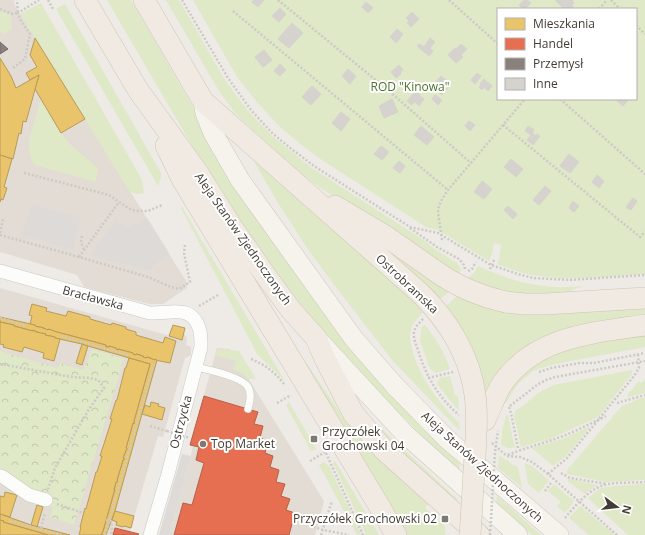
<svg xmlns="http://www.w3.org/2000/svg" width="645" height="535" viewBox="0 0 645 535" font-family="'Open Sans',sans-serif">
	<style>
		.residential { fill: #e2dcd4 }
		.green { fill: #dfe8c7; fill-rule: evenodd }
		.forest { fill: url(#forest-crowns) }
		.parking { fill: #dddad7 }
		.homes { fill: #e9c46a; stroke: #b79b5a }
		.shops { fill: #e76f51; stroke: #b66048 }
		.industry { fill: #8a817c; stroke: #756c66 }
		.building { fill: #d6d2ce; stroke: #d6d2cd }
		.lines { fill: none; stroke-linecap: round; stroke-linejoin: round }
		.service-casing { stroke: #cac7c3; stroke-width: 8 }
		.minor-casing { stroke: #cac7c3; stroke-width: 14 }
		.secondary-casing { stroke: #cdc8be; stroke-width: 20 }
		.primary-casing { stroke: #d0c5b5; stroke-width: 22 }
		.path { stroke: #cccac6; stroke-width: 2.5; stroke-dasharray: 2 2; stroke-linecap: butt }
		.service { stroke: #fcfcfb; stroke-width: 7 }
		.minor { stroke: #fcfcfb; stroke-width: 13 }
		.secondary { stroke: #f6f3ed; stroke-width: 19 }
		.primary { stroke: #f0eae2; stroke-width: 21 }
		.primary-bridge-casing { stroke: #d0c5b5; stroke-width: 22; stroke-linecap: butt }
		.path-bridge { stroke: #cccac6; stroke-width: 2.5; stroke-dasharray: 2 2; stroke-linecap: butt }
		.primary-bridge { stroke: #f0eae2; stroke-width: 21 }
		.poi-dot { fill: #7f7973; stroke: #fff; stroke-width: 1.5 }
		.labels { text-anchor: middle; stroke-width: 4; stroke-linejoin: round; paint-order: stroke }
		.park-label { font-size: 12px; fill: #4d732a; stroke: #fff }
		.street-label { font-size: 12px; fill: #433c34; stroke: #fff }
		.poi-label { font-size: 12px; fill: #433c34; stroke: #fff; text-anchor: start }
	</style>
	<defs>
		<pattern id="forest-crowns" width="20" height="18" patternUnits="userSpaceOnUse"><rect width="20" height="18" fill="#dfe8c7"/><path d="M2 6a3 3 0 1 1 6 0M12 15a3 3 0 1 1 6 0" fill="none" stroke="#c1c8ac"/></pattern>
	</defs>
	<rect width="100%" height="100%" fill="#eeebe7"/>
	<g class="residential">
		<path d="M0 0H14L15 6 186 281 187 288 163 304H149L84 287 77 275 0 252Z"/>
		<path d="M0 288 181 339 183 332 187 338 186 345 191 347V355L185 358 163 437 158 436 130 531 139 534 138 535H0Z"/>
		<path d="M217 348 230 349 324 501 315 535H169L191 456 193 445H190Z"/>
	</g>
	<g class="green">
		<path d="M107 0H131L226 164 460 462 459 470 433 446 374 388 340 352 301 305 245 230 208 173Z"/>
		<path d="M166 0H179L225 80 249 112 271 135 312 168 422 239 436 250 457 263 461 269 458 274 407 243 316 185 291 166 235 113 219 91Z"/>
		<path d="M193 0H645V274C610 276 567 282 533 275 521 273 509 269 497 264L499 260 501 245 494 243 492 254 489 261 438 230 426 227 322 160 304 147 279 126 256 101 237 77ZM498 9H636V99H498Z"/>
		<path d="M41 3 142 180 144 193C139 195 133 194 129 191L20 14Z"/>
		<path d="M65 4 161 173V177L158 186 56 9Z"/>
		<path d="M0 11 11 15 12 29 3 34 0 32Z"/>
		<path d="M41 98 61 133 71 145 98 168 96 182 34 165C30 158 29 148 29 140Z"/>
		<path d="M252 158 407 295 423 312C418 318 413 323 411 330 409 336 410 342 412 348 419 378 438 401 459 423L460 431 393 361 335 286 307 248 278 203Z"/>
		<path d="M182 207 285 381 257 354 181 208Z"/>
		<path d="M383 245 449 292 440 299 403 264Z"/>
		<path d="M478 266C516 283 543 290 584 286L566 292 549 295 503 292 466 280 474 273Z"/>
		<path d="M457 296 645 305V318L572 330 487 398C482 381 479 365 473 349 466 333 456 319 446 306Z"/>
		<path d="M425 325C437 341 443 350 450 369L436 373 430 369 420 341 421 329 422 326Z"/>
		<path d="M645 334V347L560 363 544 367 533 371 517 385 506 403 503 402 510 389 532 363 567 348Z"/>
		<path d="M218 349 239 351 256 379H248L241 373 233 369 236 361 215 355Z"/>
		<path d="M305 361 345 420 430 502 425 508 444 525 446 534 445 535H407L389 503 303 363Z"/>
		<path d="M632 370V374L598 417 550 439 521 447 514 416 516 410 523 406 538 393 554 385Z"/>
		<path d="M450 376 455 396H458L459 411 448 398 437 384 440 378Z"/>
		<path d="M645 379V393L628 397 627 395 639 381 641 383Z"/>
		<path d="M641 398H645V480L606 482 567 474V470L622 406Z"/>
		<path d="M289 402 316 449 311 451 286 405Z"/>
		<path d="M506 415H508L515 448H508L501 445 502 432Z"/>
		<path d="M371 419 457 499V506L380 434Z"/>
		<path d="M591 426 566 456 553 466 532 448 562 439Z"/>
		<path d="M499 455 513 465 518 467 522 488 498 468Z"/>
		<path d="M335 461 379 535H365V532L362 525 333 463Z"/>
		<path d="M324 462 329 466 361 534 357 535 319 465Z"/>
		<path d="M525 463 532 466 549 480 539 493 528 484 525 466Z"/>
		<path d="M568 479 598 485 584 494 568 481Z"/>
		<path d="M554 484 574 501 565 513 557 506 561 502 548 491Z"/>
		<path d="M645 484V535H628L588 498 601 488 614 486Z"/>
		<path d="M497 496 541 535H532L496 503Z"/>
		<path d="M580 506 614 534 615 535H589L569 518Z"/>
	</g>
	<path class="forest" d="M92 349 124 359 74 525 50 517 53 507 24 500 27 487 0 479V351L58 368 60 363 84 370Z"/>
	<g class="parking">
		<path d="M32 204 81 218 72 249 22 235Z"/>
		<path d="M147 218 169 253 148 270 91 255 116 220 128 229Z"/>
		<path d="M182 454 191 456 169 535H159Z"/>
	</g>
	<g class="homes">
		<path d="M35 38 85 119 61 133 35 89 39 75 30 80 26 73 37 67 30 55Z"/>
		<path d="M0 58 11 76 16 88 39 75 26 122 23 121 21 134 19 133 13 159 0 155Z"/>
		<path d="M0 155 12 159 4 187 7 188 3 200 1 199 0 202Z"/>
		<path d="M32 304 47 308 46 311 66 316 68 311 90 317V319L111 325 112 323 126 327V329L136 332V335L163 343 165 337 176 341 170 363 160 361 151 359V358L147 357 146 358 143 357V356L136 354V355L133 354V353L118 349V350L116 349V348L109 346V347H106V345L57 332 48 329V330L43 328H44L35 326V325L30 324 32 316 29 315Z"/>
		<path d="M0 317 35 325V326L39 327H40L44 328H43L48 330V329L57 332 106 345V347H109V346L116 348V349L118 350V349L133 353V354L136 355V354L143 356V357L146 358 147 357 155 360V359L157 360 115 511 106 535H101L103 531 114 492 115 490H114L116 482 118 481 117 480 123 460H124V458H123L127 448H126L133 423 134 424V421L146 378 150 364 88 346H87L82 344 55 338V337L45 335 46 334 42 333V334L33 330V331L14 326V325L0 322Z"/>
		<path d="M0 322 14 325V326L33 331V330L36 332 46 334 45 335 55 337V338L60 339 54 361 43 358 44 353 24 347 22 352 3 347 4 345 0 344Z"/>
		<path d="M173 325 185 328 182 340 169 336Z"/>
		<path d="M82 344 87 346H88L82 365 76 363Z"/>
		<path d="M129 358 150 364 146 378 134 421V424L133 423 126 448H127L123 458H124V460H123L117 480 118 481 116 482 114 490H115L114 492 103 531 101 535H79L81 527H80L85 508 86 509 96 472H97L102 456H100L112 419H110L116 400H117L125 368H126Z"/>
		<path d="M151 402 159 404 158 406 165 408 162 420 142 414 145 405 150 407Z"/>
		<path d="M5 492 17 495 10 517 0 514V496L4 497Z"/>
		<path d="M37 505 43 507 37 527 31 525Z"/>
		<path d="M115 511 134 516 131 528 124 526 123 527 116 525 117 522 112 520Z"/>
		<path d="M0 514 31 525 70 535H48L3 522 4 521H0Z"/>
		<path d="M0 520 4 521 3 522 48 535H0Z"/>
	</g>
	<g class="shops">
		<path d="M204 396 258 412 254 424 263 426 260 438 268 441 265 453 273 456 270 467 279 470 276 482 285 484 281 496 290 499 286 510 295 513 289 535H174L183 503 192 505 204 463 196 460 199 447 190 445Z"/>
		<path d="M115 528 139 534 138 535H113Z"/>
	</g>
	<path class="industry" d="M0 42 8 49 0 54Z"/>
	<g class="building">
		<path d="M254 0H264L258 7 252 2Z"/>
		<path d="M524 0H527L531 3 525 9H523L519 5Z"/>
		<path d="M555 0H572L574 3 572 5 573 7 571 9 568 8 564 9Z"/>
		<path d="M366 2 373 8 368 13 362 7Z"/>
		<path d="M280 8 286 14 279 22 272 16Z"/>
		<path d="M412 12 419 19 411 27 407 23 409 21 406 18Z"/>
		<path d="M292 23 303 33 289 48 278 39Z"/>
		<path d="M397 29 403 34 396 43 390 37Z"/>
		<path d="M430 38 435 42 430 48 433 51 429 56 417 46 420 44 424 47Z"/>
		<path d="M461 44 467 49 461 55 463 57 456 63 448 55 455 48 456 49Z"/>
		<path d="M264 50 272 60 263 67 255 57Z"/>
		<path d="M280 64 286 70 280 76 274 71Z"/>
		<path d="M399 65 403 70 400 72 401 74 396 78 391 72Z"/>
		<path d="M348 69 356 76 350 84 342 76Z"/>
		<path d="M477 73 481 76 475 84 471 80Z"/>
		<path d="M441 76 451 84 442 95 432 86Z"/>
		<path d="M484 79 492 86 488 91 484 87 482 90 479 87 481 85 480 84Z"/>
		<path d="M312 86 321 94 311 105 302 97Z"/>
		<path d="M416 91 420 95 412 105 407 101Z"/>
		<path d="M435 95 442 100 438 105 432 99Z"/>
		<path d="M420 96 424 99 419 106 415 102Z"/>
		<path d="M392 99 398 112 384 118 379 106Z"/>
		<path d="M615 99H629L623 106Z"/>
		<path d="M341 112 350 119 341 131 332 123Z"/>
		<path d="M469 121 475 125 470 131 465 126Z"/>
		<path d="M421 126 434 137 427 145 414 135Z"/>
		<path d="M528 126 534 130 532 133 536 136 537 134 540 136 533 145 527 140 531 135 525 131Z"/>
		<path d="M381 146 389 152 382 160 374 154Z"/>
		<path d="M569 154 579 162 570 173 560 166Z"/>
		<path d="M511 159 523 169 516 177 504 167Z"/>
		<path d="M399 161 405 166 400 173 393 168Z"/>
		<path d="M597 175 604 181 599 188 592 182Z"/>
		<path d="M482 181 492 189 484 199 474 192Z"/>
		<path d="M545 186 551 191 539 205 533 200Z"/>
		<path d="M633 198 637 201 631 210 626 207Z"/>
		<path d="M573 201 579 206 574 212 569 208Z"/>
		<path d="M508 206 517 214 513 219 504 210Z"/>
	</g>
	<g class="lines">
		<g class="service-casing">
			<path id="service" d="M196 367C208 370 241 376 248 387 252 394 250 402 248 409"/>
		</g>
		<g class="minor-casing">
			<g id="minor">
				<path d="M0 271 150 313C172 314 192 303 200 331 201 336 201 342 201 347L168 474 150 535"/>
				<path d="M0 476 3 477 29 495 46 500"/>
			</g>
		</g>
		<g class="secondary-casing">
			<g id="secondary">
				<path d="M203 101 205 113 213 133 240 180 354 339 395 386 447 439 559 535"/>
				<path d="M322 344 405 434 518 535"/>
			</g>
		</g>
		<g class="primary-casing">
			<g id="primary">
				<path d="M85 0 138 90 198 173 232 227 266 276 291 310 316 338 325 359 353 413 384 450 479 535"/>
				<path d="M144 0 203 101 420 293"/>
				<path d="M166 146 182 179 378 504 396 535"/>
				<path d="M335 206 387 237 434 270"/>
				<path d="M506 302 525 304H545L645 298"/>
				<path d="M485 420C491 408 495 395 502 384 535 336 593 333 645 325"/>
			</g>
		</g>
		<g class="path">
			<path d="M48 0 53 9"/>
			<path d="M182 0 228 78 251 110 272 133 289 147 314 166 410 227 438 233 491 265 518 274 533 278 570 280 645 275"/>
			<path d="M278 0 389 91 471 163"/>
			<path d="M449 0 498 44"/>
			<path d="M611 0 620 9"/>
			<path d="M0 9 13 14 18 13 17 0"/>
			<path d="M599 9 607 0"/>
			<path d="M233 11 448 190"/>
			<path d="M636 25 645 34"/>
			<path d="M13 68 25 59 30 34 21 21 18 13 39 0"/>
			<path d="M560 99 645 174"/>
			<path d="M503 125 640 237 645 232"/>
			<path d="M24 173 109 195 125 206 132 210 139 211H148L162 205"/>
			<path d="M410 228 437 247 459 259 464 265 465 269"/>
			<path d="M0 233 3 219"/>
			<path d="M0 235 79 257 148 277 171 287 179 289 190 282 184 253 185 245"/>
			<path d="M82 236 81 242 84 250"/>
			<path d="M442 240 438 213C438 205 443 197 448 190L525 99"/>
			<path d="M79 257 119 202"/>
			<path d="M490 269 495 258"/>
			<path d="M468 271 472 269 476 262"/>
			<path d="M199 306 218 295"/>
			<path d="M0 318 26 326"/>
			<path d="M423 319C419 323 415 327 414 332 413 338 416 344 418 350 426 376 438 397 459 415"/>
			<path d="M61 336 128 355"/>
			<path d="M251 359C264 364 275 372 284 384"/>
			<path d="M0 364 72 377 90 378 98 380 104 388 89 409 55 468 48 489"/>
			<path d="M539 372 551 368 580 363H594L645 353"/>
			<path d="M428 378 453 372"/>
			<path d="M277 403 291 395"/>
			<path d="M617 403 645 395"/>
			<path d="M510 406 537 385 546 380 555 377 645 361"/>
			<path d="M509 407 511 413 518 448"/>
			<path d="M150 426 167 431"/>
			<path d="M492 443 507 456 520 457 532 462 548 474"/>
			<path d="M326 453 363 535"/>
			<path d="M508 455C522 449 537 445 552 440 570 434 588 425 606 416"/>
			<path d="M310 461 325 452"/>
			<path d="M561 473 570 478 607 484"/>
			<path d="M545 491 551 483"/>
			<path d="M57 504 83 513"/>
			<path d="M565 518C576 505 589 488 608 484 620 482 633 483 645 482"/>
			<path d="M106 520 111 521 112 530 111 535"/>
			<path d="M10 521 61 535"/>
			<path d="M306 524 323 530 349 535"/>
			<path d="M41 528 45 513"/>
			<path d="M105 535 154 363"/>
			<path d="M321 535 332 501"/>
			<path d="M617 535 548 474 567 458 634 376 639 368 638 355"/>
		</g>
		<use href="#service" class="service"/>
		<use href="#minor" class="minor"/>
		<use href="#secondary" class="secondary"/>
		<use href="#primary" class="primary"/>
		<g class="primary-bridge-casing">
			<g id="primary-bridge">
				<path d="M434 270C456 286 479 296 506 302"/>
				<path d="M420 293C448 320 470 356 475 395 478 415 476 436 475 456 473 482 472 509 470 535"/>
			</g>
		</g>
		<g class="path-bridge">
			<path d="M167 431 190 438"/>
			<path d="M490 535 495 452 498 431"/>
		</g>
		<use href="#primary-bridge" class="primary-bridge"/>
	</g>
	<g class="poi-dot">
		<rect x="310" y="435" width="8" height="8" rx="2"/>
		<circle cx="203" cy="444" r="4"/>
		<rect x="441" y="515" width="8" height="8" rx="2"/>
	</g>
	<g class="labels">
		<g class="park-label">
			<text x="410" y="91">ROD "Kinowa"</text>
		</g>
		<g class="street-label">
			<text transform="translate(243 239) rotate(55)" y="4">Aleja Stanów Zjednoczonych</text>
			<text transform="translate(407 284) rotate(43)" y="4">Ostrobramska</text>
			<text transform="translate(93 298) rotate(15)" y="4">Bracławska</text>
			<text transform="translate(181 422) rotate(-75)" y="4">Ostrzycka</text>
			<text transform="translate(482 467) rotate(42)" y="4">Aleja Stanów Zjednoczonych</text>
		</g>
		<g class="poi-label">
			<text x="322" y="436">Przyczółek<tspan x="322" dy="14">Grochowski 04</tspan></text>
			<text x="211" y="448">Top Market</text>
			<text x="437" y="523" text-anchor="end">Przyczółek Grochowski 02</text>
		</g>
	</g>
	<rect x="497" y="8" width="140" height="92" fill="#ffffff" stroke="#b4b1ae"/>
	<rect x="505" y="18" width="20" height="12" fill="#e9c46a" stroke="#b4b1ae"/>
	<text x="533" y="28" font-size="12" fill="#433c34">Mieszkania</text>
	<rect x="505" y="38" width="20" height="12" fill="#e76f51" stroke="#b4b1ae"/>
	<text x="533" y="48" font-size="12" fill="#433c34">Handel</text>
	<rect x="505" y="58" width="20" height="12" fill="#8a817c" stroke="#b4b1ae"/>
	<text x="533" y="68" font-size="12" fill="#433c34">Przemysł</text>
	<rect x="505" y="78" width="20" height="12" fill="#d6d2ce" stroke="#b4b1ae"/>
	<text x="533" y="88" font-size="12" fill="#433c34">Inne</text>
	<g transform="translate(617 507) rotate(105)" stroke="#ffffff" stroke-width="3" paint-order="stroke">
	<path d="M0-3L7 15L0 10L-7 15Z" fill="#433c34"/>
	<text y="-6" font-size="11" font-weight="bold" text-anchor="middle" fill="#433c34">N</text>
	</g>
</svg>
